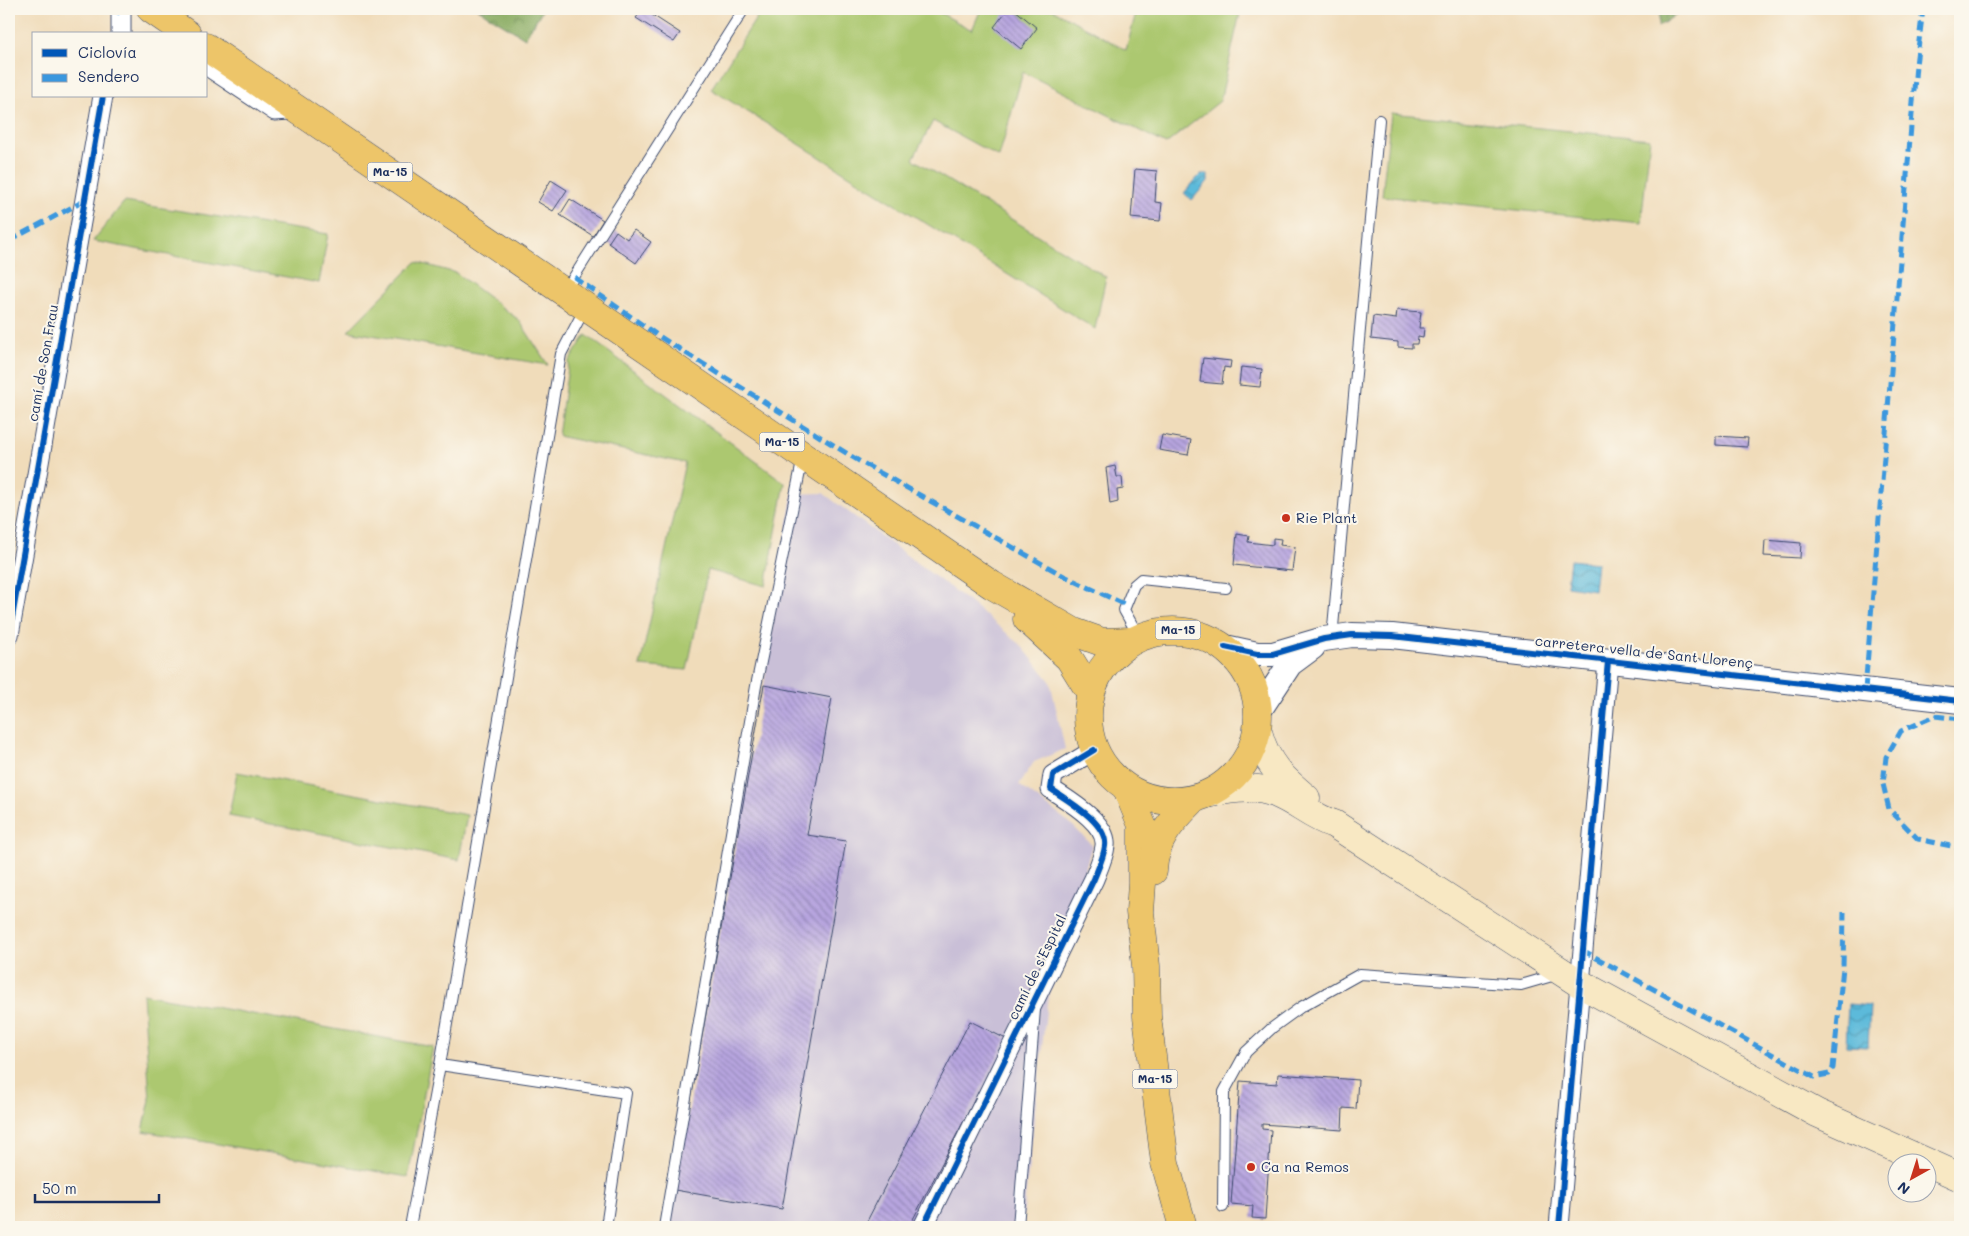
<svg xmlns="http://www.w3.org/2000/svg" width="1969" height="1236" viewBox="0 0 1969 1236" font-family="Mali,sans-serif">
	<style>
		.industrial { fill: #c9bfd7 }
		.green { fill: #acc86f; stroke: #647c66 }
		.forest { fill: url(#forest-crowns); stroke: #526e60 }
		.water { fill: url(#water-waves); stroke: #3c749c }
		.building { fill: url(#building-back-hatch) }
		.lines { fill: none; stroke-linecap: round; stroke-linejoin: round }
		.service-casing { stroke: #3b496c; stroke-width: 12 }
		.minor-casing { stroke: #3b496c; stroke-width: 21 }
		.tertiary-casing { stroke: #3b496c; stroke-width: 26 }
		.secondary-casing { stroke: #3b496c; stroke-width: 29 }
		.primary-casing { stroke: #3b496c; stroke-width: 29 }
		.service { stroke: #fff; stroke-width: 10 }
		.minor { stroke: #fff; stroke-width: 19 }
		.tertiary { stroke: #fff; stroke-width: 24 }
		.secondary { stroke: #f8e8c3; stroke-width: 28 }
		.primary { stroke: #edc569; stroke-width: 28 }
		.quiet { stroke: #3a97de; stroke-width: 5; stroke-dasharray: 10 5; stroke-linecap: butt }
		.cycleway-casing { stroke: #fbf7ec; stroke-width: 9 }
		.cycleway { stroke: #0057b8; stroke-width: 6 }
		.poi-dot { fill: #c8321e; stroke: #fbf7ec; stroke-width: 2 }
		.labels { text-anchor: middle; stroke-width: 4; stroke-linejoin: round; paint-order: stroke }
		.shield { fill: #fbf7ec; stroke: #5e6b89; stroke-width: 1 }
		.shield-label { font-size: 12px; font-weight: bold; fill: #1b2f5e }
		.street-label { font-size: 14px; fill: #1b2f5e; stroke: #fbf7ec }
		.poi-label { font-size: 14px; fill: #1b2f5e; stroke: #fbf7ec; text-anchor: start }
	</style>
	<defs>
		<pattern id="forest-crowns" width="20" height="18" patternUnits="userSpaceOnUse" patternTransform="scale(1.25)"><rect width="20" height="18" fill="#89ac62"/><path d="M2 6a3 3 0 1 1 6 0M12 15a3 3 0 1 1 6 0" fill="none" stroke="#6f8c54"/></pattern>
		<pattern id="water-waves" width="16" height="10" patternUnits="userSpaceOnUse" patternTransform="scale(1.25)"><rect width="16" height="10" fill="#5cbada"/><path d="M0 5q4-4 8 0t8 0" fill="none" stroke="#4b98b4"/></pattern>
		<pattern id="building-back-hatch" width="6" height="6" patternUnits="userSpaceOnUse" patternTransform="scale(1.25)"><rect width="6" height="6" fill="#b7a5df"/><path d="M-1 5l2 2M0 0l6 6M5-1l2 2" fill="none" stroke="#9487b8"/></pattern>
	</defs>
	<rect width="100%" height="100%" fill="#fbf7ec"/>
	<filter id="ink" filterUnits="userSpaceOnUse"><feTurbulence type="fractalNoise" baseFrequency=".02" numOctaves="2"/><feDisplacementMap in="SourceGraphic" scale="10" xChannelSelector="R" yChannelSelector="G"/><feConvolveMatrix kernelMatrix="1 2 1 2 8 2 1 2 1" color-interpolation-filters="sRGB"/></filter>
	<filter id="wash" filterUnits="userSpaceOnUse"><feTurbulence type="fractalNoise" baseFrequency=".0096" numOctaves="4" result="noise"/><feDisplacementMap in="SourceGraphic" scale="20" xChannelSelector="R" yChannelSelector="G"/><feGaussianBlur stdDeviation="1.12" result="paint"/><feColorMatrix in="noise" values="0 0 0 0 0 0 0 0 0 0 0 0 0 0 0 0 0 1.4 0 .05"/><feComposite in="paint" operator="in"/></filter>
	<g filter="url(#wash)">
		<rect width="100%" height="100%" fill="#f0dcba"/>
		<path class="industrial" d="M823 493 968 601 1020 644 1050 681 1065 749 1034 762 1019 785 1070 823 1092 845 1047 1003 1022 1227H668L764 685 792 494Z"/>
		<g class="green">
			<path d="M762 9H933L972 30 981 9H1052L1126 50 1137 9H1241L1220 101 1166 144 1023 72 999 157 933 121 913 159 1106 277 1095 329 711 89Z"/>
			<path d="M1391 113 1650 139 1641 223 1382 196Z"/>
			<path d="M124 202 328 234 319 283 93 241Z"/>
			<path d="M416 262 456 273 519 320 548 365 348 331Z"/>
			<path d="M586 335 785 483 766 586 708 570 687 670 640 666 685 463 558 436 569 361Z"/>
			<path d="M237 772 467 815 459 860 229 816Z"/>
			<path d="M143 994 433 1047 408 1177 143 1131 150 1100Z"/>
		</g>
		<g class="forest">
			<path d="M478 9H543L525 38Z"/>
			<path d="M1660 9H1684L1658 27Z"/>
		</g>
		<g class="water">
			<path d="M1201 174H1208V181L1192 200 1184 193Z"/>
			<path d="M1570 560 1597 563 1594 590 1567 586Z"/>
			<path d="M1848 1004 1870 1006 1868 1047 1846 1046Z"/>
		</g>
		<g id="blocks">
			<g class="building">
				<path d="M643 9 680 33 674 42 636 18Z"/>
				<path d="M1008 9H1014L1037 28 1021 49 994 27Z"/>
				<path d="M1135 169 1157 171 1155 202 1162 203 1160 221 1131 218Z"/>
				<path d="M551 180 567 190 553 211 538 202Z"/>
				<path d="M570 199 603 220 593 236 560 215Z"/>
				<path d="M634 230 651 242 636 263 608 243 616 231 627 239Z"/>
				<path d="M1397 310 1421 312 1419 328H1424L1423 338 1418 337 1417 344H1412V348L1398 347V342L1371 339 1373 316 1396 319Z"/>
				<path d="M1203 358 1231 361 1230 368 1224 367 1222 384 1200 382Z"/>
				<path d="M1241 367 1262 369 1260 387 1239 385Z"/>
				<path d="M1162 435 1191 440 1188 455 1159 450Z"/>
				<path d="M1716 436 1748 438 1747 447 1716 445Z"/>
				<path d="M1115 466 1117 477H1122L1123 489 1117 490 1118 502 1110 504 1106 468Z"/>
				<path d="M1237 534 1249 536 1248 542 1273 545V538L1281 539 1280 545 1295 547 1292 571 1234 565Z"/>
				<path d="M1765 540 1801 543 1800 558 1764 556Z"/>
				<path d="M764 685 832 698 807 835 846 841 782 1209 675 1190Z"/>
				<path d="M970 1021 1006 1039 909 1227H864Z"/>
				<path d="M1278 1074 1358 1080 1356 1109 1343 1108 1342 1130 1262 1124V1129L1271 1130 1265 1219 1252 1218 1253 1206 1231 1204 1240 1081 1277 1084Z"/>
			</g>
		</g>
	</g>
	<g filter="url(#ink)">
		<use href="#blocks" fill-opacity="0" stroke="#3b496c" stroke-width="1"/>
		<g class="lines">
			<g class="service-casing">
				<g id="service">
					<path d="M565 291 744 9"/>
					<path d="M585 308 561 354 440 1065 626 1093 606 1227"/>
					<path d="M1139 637 1124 610 1134 585 1141 579 1226 588"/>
					<path d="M1332 638 1379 120"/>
					<path d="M1223 1207 1224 1092 1246 1052 1272 1028 1301 1007 1360 974 1521 985 1559 974"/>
					<path d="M410 1227 440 1065"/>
					<path d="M664 1227 756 686 803 457"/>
					<path d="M1018 1227 1035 1009"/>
				</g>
			</g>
			<g class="minor-casing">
				<g id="minor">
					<path d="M121 34V9"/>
					<path d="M206 65 275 111 289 110"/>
					<path d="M9 635 103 96"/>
					<path d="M923 1227 1094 879C1098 869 1104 856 1105 846 1108 823 1067 800 1051 789L1053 775 1094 750"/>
					<path d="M1559 1227 1608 661"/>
				</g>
			</g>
			<g class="tertiary-casing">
				<g id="tertiary">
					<path d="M1225 647 1257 654H1273L1324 639 1352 635 1392 636 1960 701"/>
					<path d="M1259 711 1290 664 1313 647"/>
				</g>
			</g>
			<g class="secondary-casing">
				<g id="secondary">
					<path d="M1258 732C1267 765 1281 777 1306 798"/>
					<path d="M1212 793C1233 788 1256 785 1277 794 1297 802 1313 818 1334 824L1579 983 1817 1113 1960 1177"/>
				</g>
			</g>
			<g class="primary-casing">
				<g id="primary">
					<path d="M151 9 187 34"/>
					<path d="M206 47 992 585 1074 632 1102 642 1130 641"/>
					<path d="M1027 619 1069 658 1090 692"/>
					<circle cx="1173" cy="716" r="85"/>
					<path d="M1127 789 1142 825V883L1140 912 1146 966 1147 1016 1165 1163 1183 1227"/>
					<path d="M1153 871C1154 840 1172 821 1193 800"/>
				</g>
			</g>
			<use href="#service" class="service"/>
			<use href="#minor" class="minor"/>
			<use href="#tertiary" class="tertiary"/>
			<use href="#secondary" class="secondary"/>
			<use href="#primary" class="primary"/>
			<g class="quiet">
				<path d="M112 9 120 13"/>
				<path d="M9 238 12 239 84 201"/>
				<path d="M574 277 657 335 859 461 1064 576 1126 605"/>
				<path d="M1865 690 1916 65 1923 9"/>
				<path d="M1960 719 1935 716 1901 731 1886 757 1883 784 1889 809 1918 839 1960 848"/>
				<path d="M1582 950 1814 1077 1829 1074 1833 1068 1843 967 1844 912"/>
			</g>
			<g class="cycleway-casing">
				<g id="cycleway">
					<path d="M9 635 103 96"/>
					<path d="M1225 647 1257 654H1273L1324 639 1352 635 1392 636 1960 701"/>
					<path d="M923 1227 1094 879C1098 869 1104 856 1105 846 1108 823 1067 800 1051 789L1053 775 1094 750"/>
					<path d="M1559 1227 1608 661"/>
				</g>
			</g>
			<use href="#cycleway" class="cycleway"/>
		</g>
	</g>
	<g class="poi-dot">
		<circle cx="1286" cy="518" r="5"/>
		<circle cx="1251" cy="1167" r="5"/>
	</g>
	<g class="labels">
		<g class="shield">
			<rect x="367.5" y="162.5" width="45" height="19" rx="4"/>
			<rect x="759.5" y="432.5" width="45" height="19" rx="4"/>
			<rect x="1155.5" y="620.5" width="45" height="19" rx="4"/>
			<rect x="1132.5" y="1069.5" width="45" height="19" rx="4"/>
		</g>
		<g class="shield-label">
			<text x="390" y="176">Ma-15</text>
			<text x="782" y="446">Ma-15</text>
			<text x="1178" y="634">Ma-15</text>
			<text x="1155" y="1083">Ma-15</text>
		</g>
		<g class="street-label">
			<text transform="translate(43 363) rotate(-80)" y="5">camí de Son Frau</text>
			<text transform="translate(1644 652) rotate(6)" y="5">carretera vella de Sant Llorenç</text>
			<text transform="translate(1037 967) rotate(-64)" y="5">camí de s'Espital</text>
		</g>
		<g class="poi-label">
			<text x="1296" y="523">Rie Plant</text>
			<text x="1261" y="1172">Ca na Remos</text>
		</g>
	</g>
	<rect width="1969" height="1236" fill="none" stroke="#fbf7ec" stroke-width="30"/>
	<rect x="32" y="32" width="175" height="65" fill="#fbf7ec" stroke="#a1a7b3"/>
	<rect x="42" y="49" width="25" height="8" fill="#0057b8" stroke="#a1a7b3"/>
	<text x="78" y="58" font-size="15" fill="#1b2f5e">Ciclovía</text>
	<rect x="42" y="74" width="25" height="8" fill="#3a97de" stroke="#a1a7b3"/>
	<text x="78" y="82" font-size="15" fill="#1b2f5e">Sendero</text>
	<g transform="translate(1912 1178) rotate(219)"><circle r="24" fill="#fbf7ec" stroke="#a1a7b3"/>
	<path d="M0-4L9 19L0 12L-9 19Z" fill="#c8321e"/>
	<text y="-8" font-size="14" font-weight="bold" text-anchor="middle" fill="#1b2f5e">N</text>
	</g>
	<path d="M35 1194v8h124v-8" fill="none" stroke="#1b2f5e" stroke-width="2.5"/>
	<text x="42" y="1194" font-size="15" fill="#1b2f5e" stroke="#fbf7ec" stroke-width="4" paint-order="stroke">50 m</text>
</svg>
